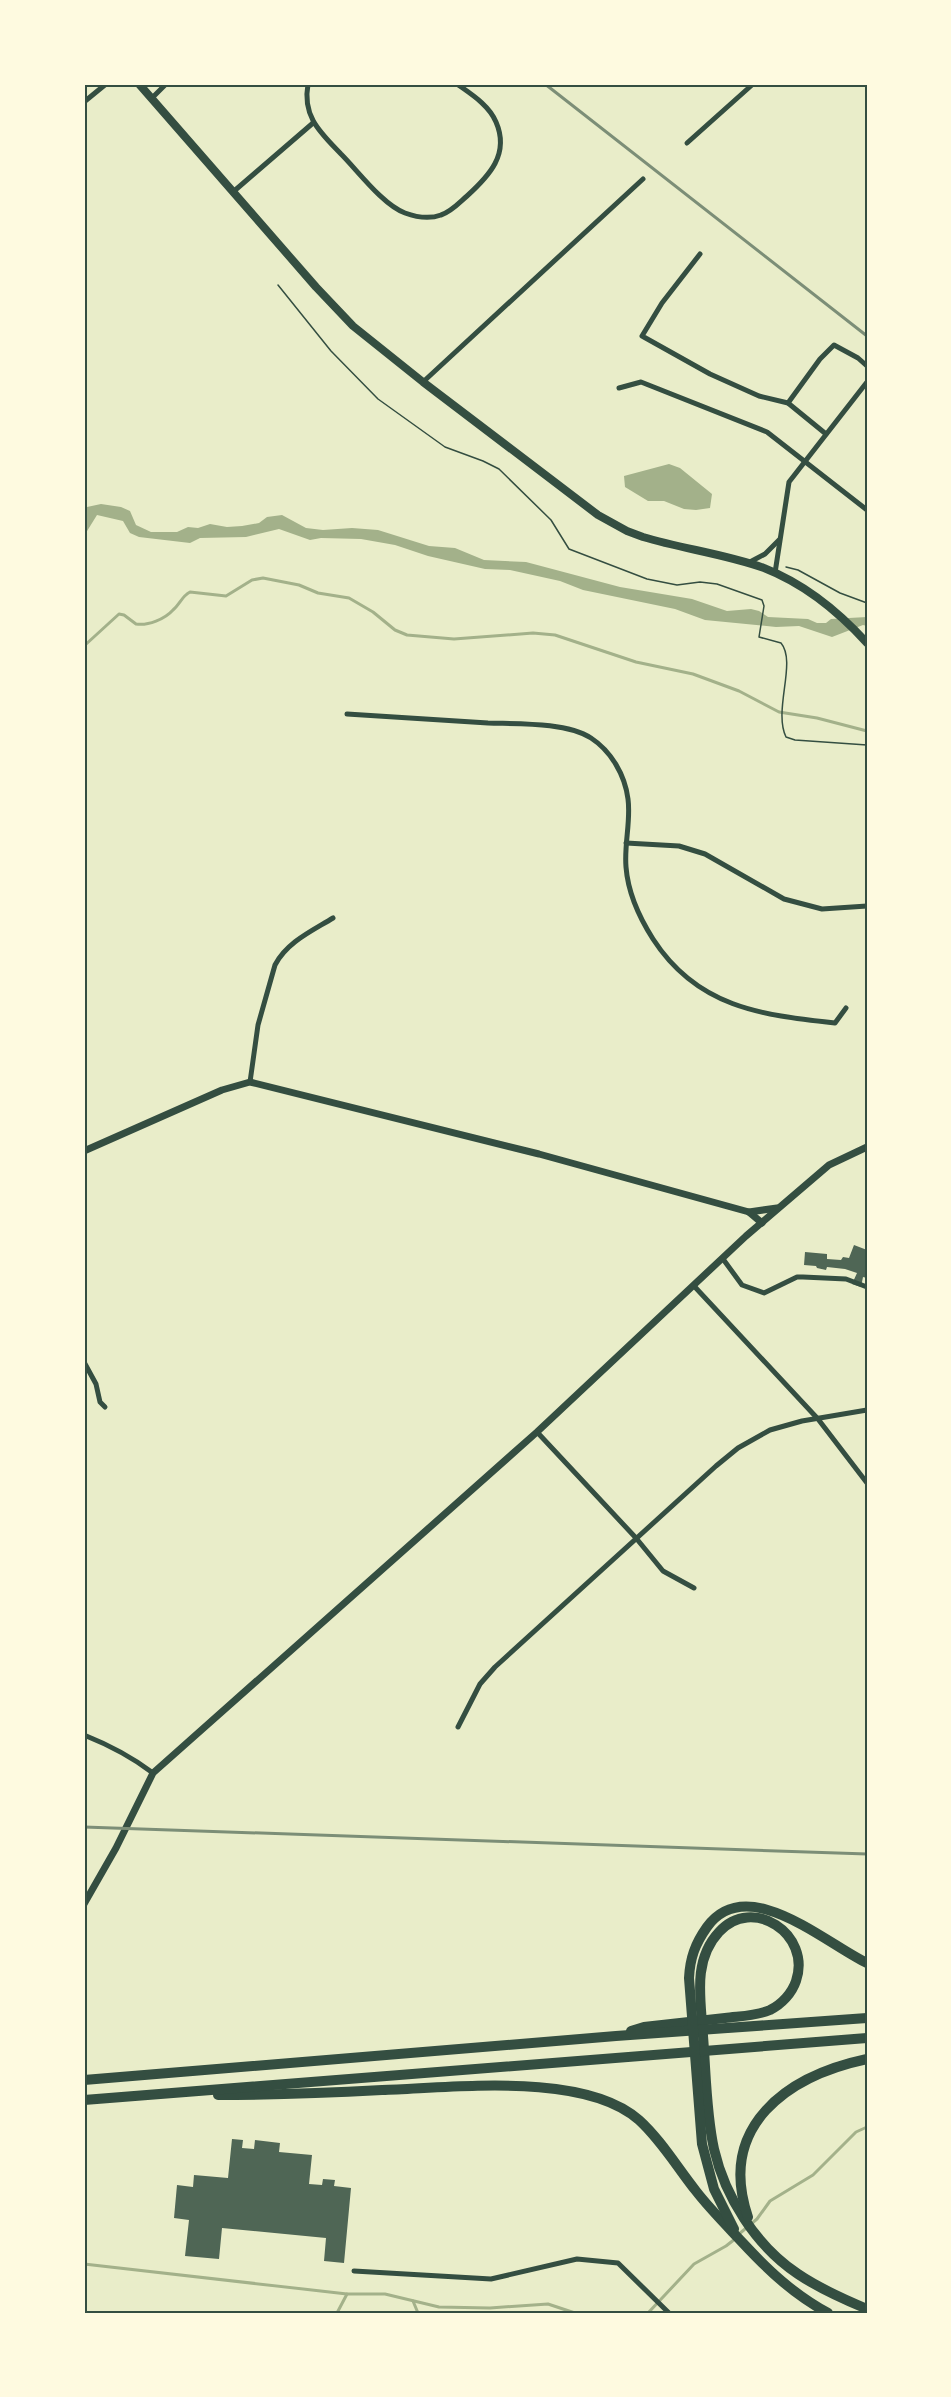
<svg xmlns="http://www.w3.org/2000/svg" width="951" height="2397" viewBox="0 0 951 2397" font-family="Helvetica,sans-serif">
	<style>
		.water { fill: #a3b18a }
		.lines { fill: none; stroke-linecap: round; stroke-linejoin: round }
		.stream { stroke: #a3b18a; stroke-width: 3 }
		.building { fill: #4f6655 }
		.path { stroke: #344e41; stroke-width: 1.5 }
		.minor { stroke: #344e41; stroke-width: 5 }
		.tertiary { stroke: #344e41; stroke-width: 7 }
		.secondary { stroke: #344e41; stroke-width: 8 }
		.motorway { stroke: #344e41; stroke-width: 10 }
		.rail { stroke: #7c8e77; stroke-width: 3 }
		.neatline { fill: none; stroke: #344e41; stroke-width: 2 }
	</style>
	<rect width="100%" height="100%" fill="#e9edc9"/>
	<g class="water">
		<path d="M669 464 680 468 712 494 710 508 696 510 684 509 664 501H648L625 487 624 476Z"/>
		<path d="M101 504 121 507 130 511 136 525 151 532H177L188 527 198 528 210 524 227 527 242 526 259 523 267 517 282 515 306 528 323 530 352 528 378 530 429 546 455 548 484 560 526 562 620 587 692 599 727 611 751 609 759 611 768 617 808 619 817 623H826L831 619 867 617V626L863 625 832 637 799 626 776 627 705 620 675 609 583 590 560 581 510 570 485 569 428 556 395 545 361 539 321 538 310 540 279 529 246 537 200 538 190 543 139 537 130 533 123 521 97 515 84 536 85 509 87 507Z"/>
	</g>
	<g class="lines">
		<g class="stream">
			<path d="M84 646 119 614 124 615 136 624C148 626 165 619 173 610 180 604 182 596 190 592L226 596 252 580 263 578 299 585 318 593 349 598 373 612 395 630 407 635 454 639 533 633 555 635 636 662 693 674 739 691 779 712 817 718 867 731"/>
			<path d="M739 2234 757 2219 770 2201 813 2175 856 2132 867 2127"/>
			<path d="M84 2264 347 2294H385L439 2307 490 2308 548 2304 575 2313"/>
			<path d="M413 2301 418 2313"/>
			<path d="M337 2313 347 2294"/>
			<path d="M648 2313 694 2264 726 2246 735 2239"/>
		</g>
	</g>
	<g class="building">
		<path d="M854 1245 867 1250V1278L863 1277 861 1287 852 1284 857 1273 845 1269 827 1267 826 1270 817 1268 816 1266 804 1265 805 1252 827 1254V1259L841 1260 843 1257 849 1258Z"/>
		<path d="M232 2139 243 2140 242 2148 254 2149 255 2140 280 2143 279 2152 312 2155 309 2184 322 2185 323 2179 335 2180 334 2186 351 2188 344 2263 324 2261 326 2238 222 2228 219 2259 185 2256 189 2220 174 2218 177 2185 193 2187 194 2175 228 2178Z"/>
	</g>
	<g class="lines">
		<g class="path">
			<path d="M278 285 331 351 378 399 445 447 483 461 499 469 551 520 569 549 647 579 677 585 700 582 717 584 762 600 764 606 759 637 781 643C797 662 773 710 786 737L795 740 867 745"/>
			<path d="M786 567 798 570 840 593 867 603"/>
		</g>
		<g class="minor">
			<path d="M308 84C302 117 321 133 341 154 358 171 383 205 405 213 416 217 430 219 441 215 451 212 459 203 467 196 489 176 510 154 496 122 489 105 471 94 457 84"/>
			<path d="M152 98 166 84"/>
			<path d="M84 102 106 84"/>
			<path d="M687 143 753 84"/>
			<path d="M233 192 313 123"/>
			<path d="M700 254 662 303 642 336 710 374 759 396 788 403 826 434"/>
			<path d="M423 382 643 179"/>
			<path d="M619 388 641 382 767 432 867 510"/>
			<path d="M788 403 820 359 834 345 858 358 867 366"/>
			<path d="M748 563 765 554 779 540"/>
			<path d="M775 573 789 482 867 382"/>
			<path d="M347 714C394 717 441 720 488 723 518 724 566 722 591 738 611 751 625 775 628 799 631 821 624 844 626 867 628 893 639 917 653 939 697 1007 760 1015 835 1023L846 1008"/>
			<path d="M626 843 679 846 705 854 784 899 822 909 867 906"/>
			<path d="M250 1082 258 1025 275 965C287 942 312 931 333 918"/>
			<path d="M723 1259 742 1285 764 1293 797 1277H803L846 1279 867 1287"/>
			<path d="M694 1286 818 1419 867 1483"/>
			<path d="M84 1362 96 1384 100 1402 105 1407"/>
			<path d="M537 1432 636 1538 663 1571 694 1588"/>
			<path d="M458 1727 480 1684 495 1667 716 1466 738 1448 770 1430 802 1421 867 1410"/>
			<path d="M84 1735C109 1745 132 1757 153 1773"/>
			<path d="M354 2271 491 2279 577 2259 618 2263 669 2313"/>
		</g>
		<g class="tertiary">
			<path d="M84 1151 222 1090 250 1082 539 1154 749 1212 762 1223"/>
			<path d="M749 1212 777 1208"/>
			<path d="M84 1904 116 1848 153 1773 537 1432 746 1236 829 1165 867 1147"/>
		</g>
		<path class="secondary" d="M139 84 316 287 353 326 423 382 598 515 627 531 643 537C683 549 725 554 764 568 805 584 838 611 867 643"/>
		<g class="motorway">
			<path d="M631 2031 644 2027C671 2024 698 2021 725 2018 740 2016 756 2016 770 2010 782 2004 792 1993 796 1981 812 1934 752 1895 719 1932 692 1961 701 2000 703 2036 706 2073 706 2112 714 2149 725 2197 756 2246 798 2274 820 2289 843 2299 867 2309"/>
			<path d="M84 2080 616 2036 867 2018"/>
			<path d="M218 2095C273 2095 327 2093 382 2090 452 2088 584 2071 639 2120 661 2140 677 2167 696 2191 710 2209 725 2224 741 2241 768 2270 793 2294 828 2313"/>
			<path d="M84 2100 867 2038"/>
			<path d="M748 2217C717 2126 787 2076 867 2059"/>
			<path d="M734 2229 714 2189 702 2144 689 1978C690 1958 695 1944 707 1927 747 1872 825 1943 867 1963"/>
		</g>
		<g class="rail">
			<path d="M545 84 867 336"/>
			<path d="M84 1827 867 1854"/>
		</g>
	</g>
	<rect width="951" height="2397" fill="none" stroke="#fefae0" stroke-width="171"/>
	<rect x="86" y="86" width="780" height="2226" class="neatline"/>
</svg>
